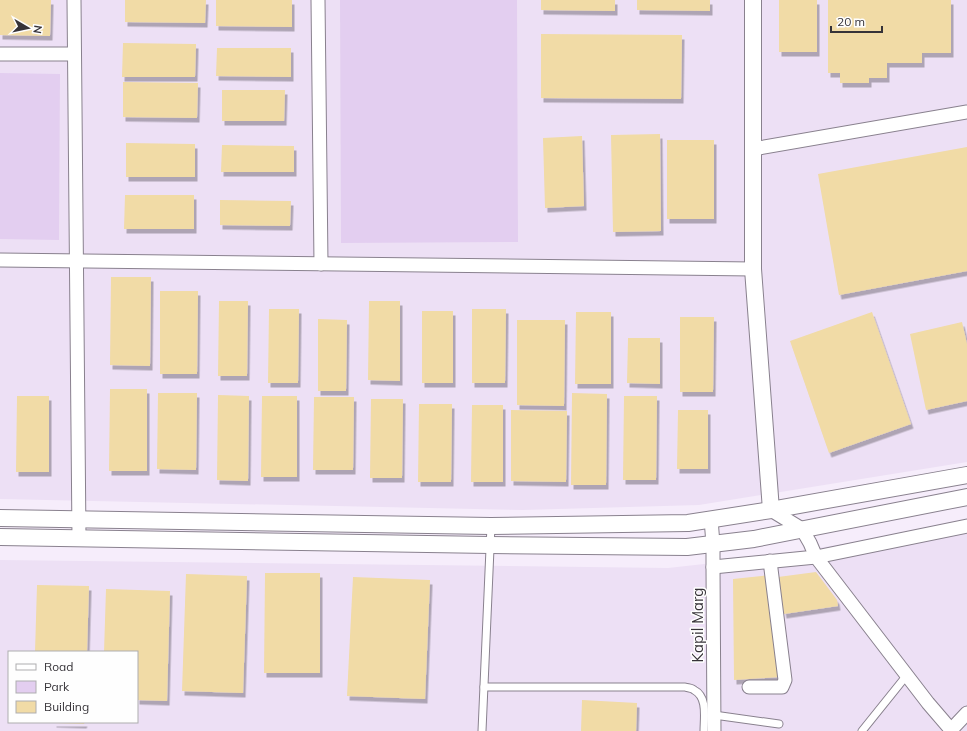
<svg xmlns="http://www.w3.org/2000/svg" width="967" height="731" viewBox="0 0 967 731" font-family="Mulish,sans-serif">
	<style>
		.built { fill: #ede0f5; fill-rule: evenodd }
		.green { fill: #e3cef0 }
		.building { fill: #f1dba6; filter: url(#shadow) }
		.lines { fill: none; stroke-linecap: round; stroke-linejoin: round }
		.service-casing { stroke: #89818e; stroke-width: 9 }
		.minor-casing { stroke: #89818e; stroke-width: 15 }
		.tertiary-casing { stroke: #89818e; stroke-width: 18 }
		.service { stroke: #fff; stroke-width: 7 }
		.minor { stroke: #fff; stroke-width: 13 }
		.tertiary { stroke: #fff; stroke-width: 16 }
		.labels { text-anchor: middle; stroke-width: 3; stroke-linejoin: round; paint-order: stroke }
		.street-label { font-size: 15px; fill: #363338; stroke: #fefefe }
	</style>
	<defs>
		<filter id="shadow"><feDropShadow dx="2.5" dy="4.5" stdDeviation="0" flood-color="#0004"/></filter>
	</defs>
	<rect width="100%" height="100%" fill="#f6edfb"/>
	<g class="built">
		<path d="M0 0H967V462L699 505 523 510 0 499Z"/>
		<path d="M967 520V731H0V560L668 568 749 559 880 538ZM9 652H137V722H9Z"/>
	</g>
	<g class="green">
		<path d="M340 0H517L518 242 341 243Z"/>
		<path d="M0 73 60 74 59 240 0 239Z"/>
	</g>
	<g class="building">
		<path d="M0 0H51L50 36 0 35Z"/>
		<path d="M125 0H206L205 23 125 22Z"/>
		<path d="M216 0H292V27L216 26Z"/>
		<path d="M541 0H615V11L541 10Z"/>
		<path d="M637 0H710V11L637 10Z"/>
		<rect x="779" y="0" width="38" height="52"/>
		<path d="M828 0H951V53H922V63H887V78H869V83H840V73H828Z"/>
		<path d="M541 34 682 35 681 99 541 98Z"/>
		<path d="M123 43 196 44 195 77H122Z"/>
		<path d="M217 48H291V77L216 76Z"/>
		<path d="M123 82 198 83 197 118 123 117Z"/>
		<path d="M222 90H285L284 121H222Z"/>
		<path d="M660 134 661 231 613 232 611 135Z"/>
		<path d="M582 136 584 206 545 208 543 138Z"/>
		<rect x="667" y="140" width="47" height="79"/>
		<path d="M126 143 195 144V177H126Z"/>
		<path d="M222 145 294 146V172H221Z"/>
		<path d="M967 147V271L839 295 818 174Z"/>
		<path d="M125 195H194V229H124Z"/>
		<path d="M220 200 291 201 290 226 220 225Z"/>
		<path d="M111 277H151L150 366 110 365Z"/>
		<path d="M160 291H198L197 374H160Z"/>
		<path d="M219 301H248L247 376H218Z"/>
		<path d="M369 301H400V381L368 380Z"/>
		<path d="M269 309H299L298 383H268Z"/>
		<path d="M472 309H506L505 383H472Z"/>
		<rect x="422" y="311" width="31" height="72"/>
		<path d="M576 312H611V384H575Z"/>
		<path d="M872 312 911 424 829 453 790 341Z"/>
		<path d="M680 317H714L713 392H680Z"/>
		<path d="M318 319 347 320 346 391H318Z"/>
		<path d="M517 320H565L564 406 517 405Z"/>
		<path d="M962 322 967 344V401L926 410 910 334Z"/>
		<path d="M628 338H660V384L627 383Z"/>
		<path d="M110 389H147V471H109Z"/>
		<path d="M158 393H197L196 470 157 469Z"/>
		<path d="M572 393 607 394 606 485H571Z"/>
		<path d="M218 395 249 396 248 481 217 480Z"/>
		<path d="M17 396H49V472H16Z"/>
		<path d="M262 396H297V477H261Z"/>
		<path d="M624 396H657L656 480H623Z"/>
		<path d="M314 397H354L353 470H313Z"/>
		<path d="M371 399H403L402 478H370Z"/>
		<path d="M419 404H452L451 482H418Z"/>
		<path d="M472 405H503V482H471Z"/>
		<path d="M511 410 567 411 566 482 511 481Z"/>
		<path d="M678 410H708V469H677Z"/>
		<path d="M816 572 837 600 838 606 784 614 778 577Z"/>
		<path d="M265 573H320V673H264Z"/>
		<path d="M186 574 247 576 243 693 182 691Z"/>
		<path d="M770 575 780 677 734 680 733 579Z"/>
		<path d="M353 577 430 580 425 699 347 696Z"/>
		<path d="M37 585 89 586 87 652H35Z"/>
		<path d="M106 589 170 591 167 701 137 700V652H104Z"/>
		<path d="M582 700 637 703 636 731H581Z"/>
		<path d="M54 722H85L84 724 54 723Z"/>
	</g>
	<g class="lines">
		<g class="service-casing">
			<g id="service">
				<path d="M484 687H685C688 688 692 688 694 690 708 697 704 718 704 731"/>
				<path d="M714 715 779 724"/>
				<path d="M482 731 491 526"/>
				<path d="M862 731 907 675"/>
			</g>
		</g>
		<g class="minor-casing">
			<g id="minor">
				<path d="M74 0 79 538"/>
				<path d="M318 0 321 264"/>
				<path d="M0 54H74"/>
				<path d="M753 149 967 112"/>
				<path d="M0 260 753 269"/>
				<path d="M771 510 802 529 810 543 816 557 928 703 952 731"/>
				<path d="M711 519 713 544V567L714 731"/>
				<path d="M713 567 816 557 967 526"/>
				<path d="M749 687H782L785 680 770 561"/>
				<path d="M951 730 967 713"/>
			</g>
		</g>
		<g class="tertiary-casing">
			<g id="tertiary">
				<path d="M753 0V269L771 510"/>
				<path d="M0 518 491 526 688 523 771 510 967 475"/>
				<path d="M0 537 490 545 687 547 754 539 967 497"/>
			</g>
		</g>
		<use href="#service" class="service"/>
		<use href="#minor" class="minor"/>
		<use href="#tertiary" class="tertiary"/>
	</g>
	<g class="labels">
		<g class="street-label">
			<text transform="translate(698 625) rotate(-90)" y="5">Kapil Marg</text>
		</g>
	</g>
	<rect x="8" y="651" width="130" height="72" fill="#fefefe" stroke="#aeadaf"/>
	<rect x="16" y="664" width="20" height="6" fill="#ffffff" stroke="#aeadaf"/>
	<text x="44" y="671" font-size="12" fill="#363338">Road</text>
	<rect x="16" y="681" width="20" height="12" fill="#e3cef0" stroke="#aeadaf"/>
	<text x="44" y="691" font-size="12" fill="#363338">Park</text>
	<rect x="16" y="701" width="20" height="12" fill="#f1dba6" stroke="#aeadaf"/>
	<text x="44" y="711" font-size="12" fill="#363338">Building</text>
	<g transform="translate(28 28) rotate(99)" stroke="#fefefe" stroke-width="3" paint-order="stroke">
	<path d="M0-3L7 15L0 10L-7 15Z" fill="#363338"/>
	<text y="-6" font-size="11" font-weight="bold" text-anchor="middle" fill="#363338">N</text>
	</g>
	<path d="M831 26v6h51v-6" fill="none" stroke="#363338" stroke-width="2"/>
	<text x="837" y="26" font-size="12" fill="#363338" stroke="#fefefe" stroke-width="3" paint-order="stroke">20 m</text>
</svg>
